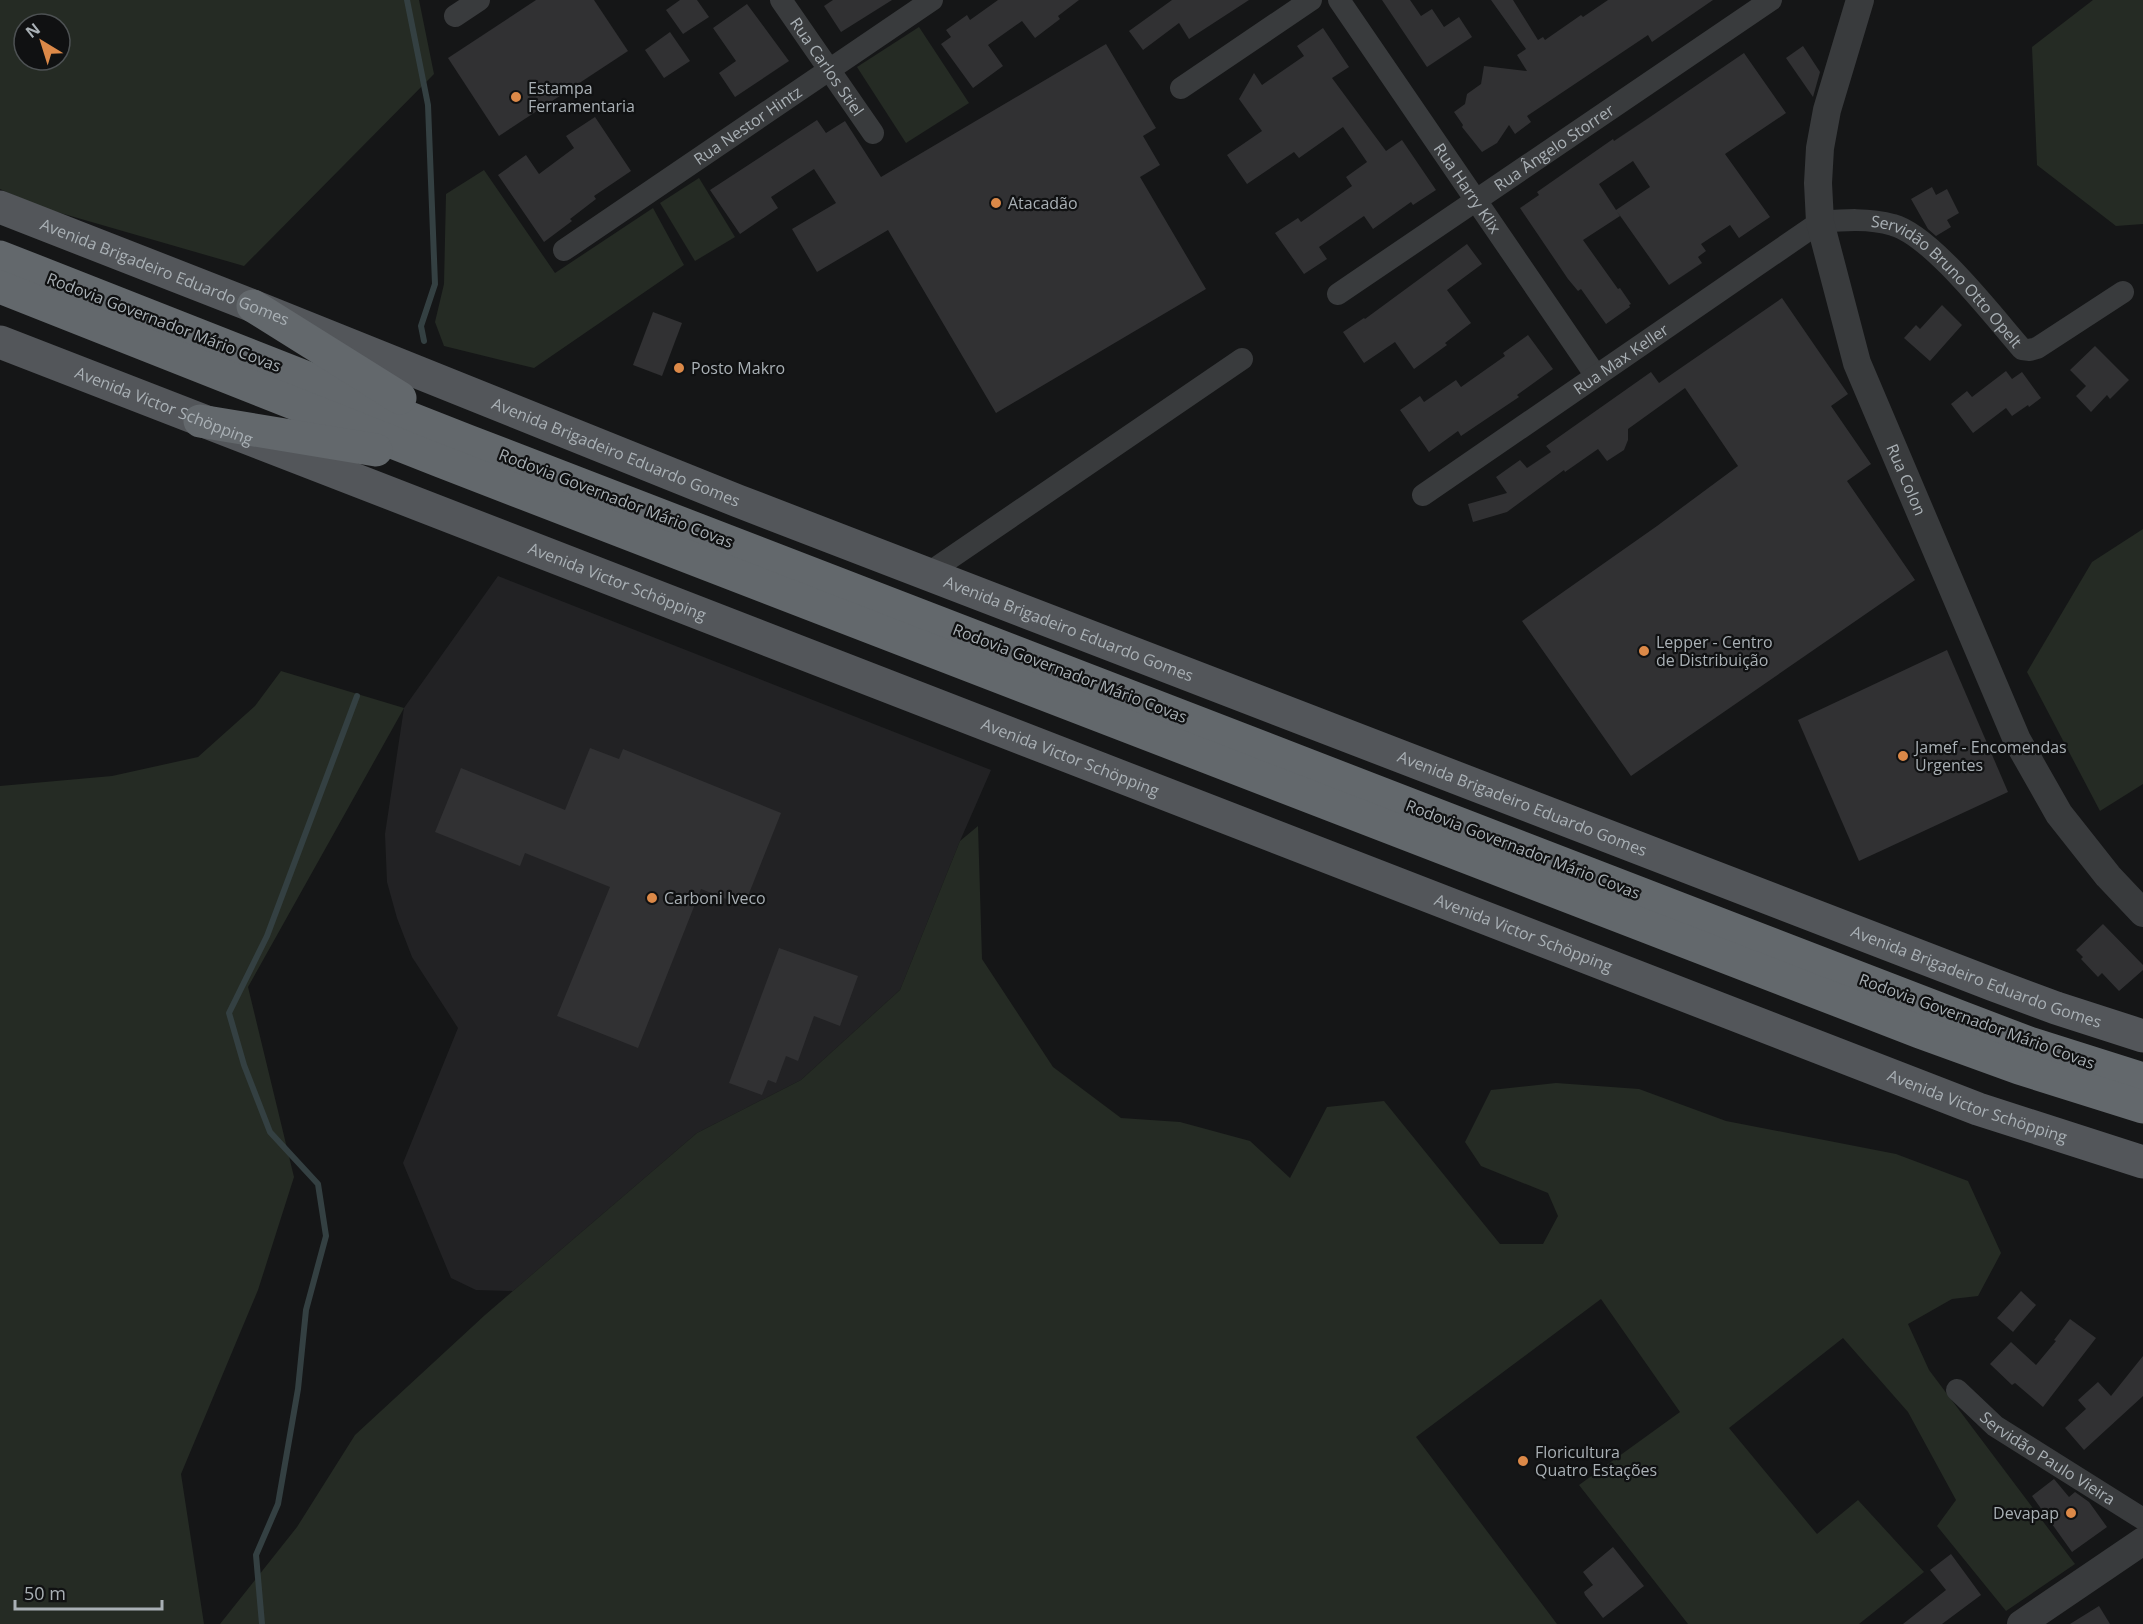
<svg xmlns="http://www.w3.org/2000/svg" width="2143" height="1624" viewBox="0 0 2143 1624" font-family="'Open Sans',sans-serif">
	<style>
		.built { fill: #222224 }
		.green { fill: #252b24; fill-rule: evenodd }
		.lines { fill: none; stroke-linecap: round; stroke-linejoin: round }
		.stream { stroke: #344042; stroke-width: 6 }
		.building { fill: #313133 }
		.minor { stroke: #393b3d; stroke-width: 22 }
		.tertiary { stroke: #393b3d; stroke-width: 28 }
		.primary { stroke: #53565a; stroke-width: 33 }
		.motorway { stroke: #63686c; stroke-width: 33 }
		.poi-dot { fill: #dc8948; stroke: #101112; stroke-width: 2 }
		.labels { text-anchor: middle; stroke-width: 4.5; stroke-linejoin: round; paint-order: stroke }
		.street-label { font-size: 16px; fill: #a9b0b5; stroke: #101112 }
		.poi-label { font-size: 16px; fill: #a9b0b5; stroke: #101112; text-anchor: start }
	</style>
	<rect width="100%" height="100%" fill="#151617"/>
	<path class="built" d="M498 576 991 770 960 841 900 990 801 1080 697 1133 513 1291 476 1290 451 1278 403 1163 458 1028 412 957 397 918 387 882 385 834 404 708Z"/>
	<g class="green">
		<path d="M0 0H419L434 74 244 266 43 208 0 189ZM24 24H60V60H24Z"/>
		<path d="M2093 0H2143V224L2116 226 2037 165 2032 47Z"/>
		<path d="M919 27 969 103 906 143 857 67Z"/>
		<path d="M484 170 555 273 653 208 684 265 534 368 444 346 435 322 444 284 446 194Z"/>
		<path d="M699 178 735 237 695 261 660 203Z"/>
		<path d="M2143 529V784L2100 811 2027 672 2092 562Z"/>
		<path d="M281 671 404 708 248 987 294 1177 258 1290 181 1474 204 1624H0V786L112 776 198 757 255 706Z"/>
		<path d="M978 826 982 959 1053 1067 1121 1118 1180 1122 1250 1141 1290 1178 1327 1107 1384 1101 1500 1244H1543L1558 1216 1548 1193 1481 1166 1465 1142 1491 1090 1556 1083 1639 1089 1726 1121 1896 1154 1968 1181 2001 1253 1978 1296 1952 1299 1908 1324 1929 1370 2075 1564 2006 1611 1937 1526 1956 1500 1908 1412 1843 1338 1729 1428 1817 1534 1858 1500 1924 1572 1859 1624H1688L1579 1485 1680 1412 1601 1299 1416 1437 1557 1624H220L297 1527 355 1435 485 1315 697 1133 801 1080 900 990 960 841Z"/>
	</g>
	<g class="lines">
		<g class="stream">
			<path d="M407 0 428 105 435 284 421 326 424 341"/>
			<path d="M262 1624 256 1555 278 1504 298 1389 306 1310 326 1236 318 1184 270 1132 244 1065 229 1013 267 936 357 696"/>
		</g>
	</g>
	<g class="building">
		<path d="M536 0H594L628 51 499 136 448 58Z"/>
		<path d="M680 0H697L709 17 683 34 666 10Z"/>
		<path d="M833 0H892L841 32 824 6Z"/>
		<path d="M998 0H1079L1058 16 1060 19 1035 38 1022 21 988 45 1003 66 973 88 941 44 951 37 946 30 967 15 970 20Z"/>
		<path d="M1172 0H1249L1189 39 1179 23 1143 50 1129 31Z"/>
		<path d="M1382 0H1410L1421 16 1432 9 1444 27 1459 17 1472 37 1427 67Z"/>
		<path d="M1491 0H1513L1538 40 1543 37 1545 40 1581 15 1583 17 1608 0H1713L1652 42 1648 35 1527 116 1531 122 1515 134 1509 125 1497 143 1482 152 1462 127 1463 125 1454 112 1465 104 1467 94 1481 84 1484 66 1527 71 1517 55 1526 49Z"/>
		<path d="M747 4 789 61 735 97 719 73 736 61 713 28Z"/>
		<path d="M1323 28 1349 67 1332 78 1386 151 1402 140 1436 190 1413 205 1411 202 1373 229 1364 216 1319 247 1327 259 1304 274 1275 233 1298 218 1301 222 1352 186 1346 177 1367 162 1343 127 1299 158 1294 152 1247 184 1227 155 1262 131 1239 99 1254 73 1262 85 1304 56 1297 46Z"/>
		<path d="M670 32 690 61 664 78 645 50Z"/>
		<path d="M1106 44 1156 128 1143 136 1160 165 1140 177 1206 289 996 413 888 230 817 272 792 229 836 203 814 169 771 197 778 208 740 234 710 190 817 120 826 133 845 121 881 177Z"/>
		<path d="M1803 46 1820 72 1813 97 1786 58Z"/>
		<path d="M1744 53 1786 113 1725 154 1770 217 1739 238 1730 225 1701 244 1706 251 1698 257 1702 263 1669 285 1616 210 1650 187 1633 161 1599 184 1620 216 1583 240 1618 289 1620 288 1631 304 1629 305 1630 307 1606 324 1581 289 1578 291 1568 279 1520 208 1539 195 1537 192 1613 139 1614 141 1650 117Z"/>
		<path d="M595 117 631 171 594 196 596 199 570 219 572 221 544 242 498 175 526 155 539 174 574 148 566 136Z"/>
		<path d="M1932 187 1936 195 1947 189 1959 213 1947 220 1951 227 1936 236 1928 229 1911 199Z"/>
		<path d="M1467 244 1482 264 1447 290 1471 323 1445 343 1447 345 1414 369 1395 342 1364 363 1343 332 1364 318 1365 319Z"/>
		<path d="M1782 298 1848 394 1831 406 1871 464 1847 481 1915 580 1631 776 1522 621 1657 526 1738 466 1685 388 1628 429V440L1624 450 1607 461 1598 449 1565 472 1564 470 1507 512 1473 522 1468 504 1507 493 1496 477 1520 460 1527 468 1551 452 1546 446 1651 372 1659 383Z"/>
		<path d="M1942 305 1962 325 1930 361 1904 338 1916 325 1920 329Z"/>
		<path d="M653 312 682 323 662 376 633 365Z"/>
		<path d="M1528 335 1553 369 1517 395 1519 397 1461 436 1458 431 1429 452 1400 410 1420 396 1424 402 1456 380 1461 387 1505 356 1503 353Z"/>
		<path d="M2095 346 2129 380 2110 399 2107 395 2091 412 2076 396 2086 386 2070 370Z"/>
		<path d="M2006 371 2012 379 2022 372 2041 398 2029 407 2028 405 2012 416 2006 408 1973 433 1951 404 1967 391 1972 397Z"/>
		<path d="M1947 650 2008 792 1859 861 1798 720Z"/>
		<path d="M590 748 619 759 623 749 781 813 744 906 701 889 638 1048 557 1016 610 887 525 853 520 866 435 832 461 768 565 810Z"/>
		<path d="M2103 924 2143 965V970L2119 991 2102 973 2098 977 2081 959 2083 957 2076 950Z"/>
		<path d="M779 948 858 976 840 1026 814 1016 798 1061 786 1056 776 1083 768 1080 762 1095 729 1083Z"/>
		<path d="M2021 1291 2036 1305 2013 1332 1997 1318Z"/>
		<path d="M2070 1319 2096 1338 2043 1407 2015 1383 2012 1385 1990 1364 2011 1342 2036 1365 2056 1341 2054 1340Z"/>
		<path d="M2143 1356V1396L2084 1450 2065 1428 2086 1409 2078 1400 2098 1382 2111 1396Z"/>
		<path d="M2054 1479 2069 1497 2075 1492 2089 1502 2107 1527 2072 1552 2032 1496Z"/>
		<path d="M1613 1547 1644 1586 1603 1618 1585 1595 1584 1592 1593 1585 1583 1572Z"/>
		<path d="M1951 1554 1981 1595 1942 1624H1903L1946 1590 1930 1570Z"/>
		<path d="M2099 1606 2110 1624H2070Z"/>
	</g>
	<g class="lines">
		<g class="minor">
			<path id="s1" d="M781 0 873 133"/>
			<path id="s2" d="M1339 0 1596 376"/>
			<path d="M455 16 479 0"/>
			<path d="M1181 88 1311 0"/>
			<path id="s3" d="M564 250 932 0"/>
			<path id="s4" d="M1338 294 1771 0"/>
			<path id="s5" d="M1423 495 1820 222C1844 220 1869 218 1893 225 1931 235 1994 317 2022 349L2030 350 2037 348 2123 292"/>
			<path d="M927 574 1242 359"/>
			<path id="s6" d="M1957 1390 1995 1426 2143 1519"/>
		</g>
		<g class="tertiary">
			<path id="s7" d="M1860 0 1827 110 1820 148 1818 183 1820 222 1857 363 2017 740 2059 814 2108 876 2143 913"/>
			<path d="M2021 1624 2143 1541"/>
		</g>
		<g class="primary">
			<path id="s8" d="M0 207 253 306 738 501 1994 985 2056 1008 2143 1036"/>
			<path id="s9" d="M0 342 1978 1109 2143 1162"/>
		</g>
		<g class="motorway">
			<path d="M0 257 468 441 1963 1018 2029 1043 2143 1079"/>
			<path d="M0 287 440 461 1920 1032 2019 1068 2143 1107"/>
			<path d="M253 306 400 398"/>
			<path d="M200 421 376 450"/>
		</g>
	</g>
	<g class="poi-dot">
		<circle cx="516" cy="97" r="6"/>
		<circle cx="996" cy="203" r="6"/>
		<circle cx="679" cy="368" r="6"/>
		<circle cx="1644" cy="651" r="6"/>
		<circle cx="1903" cy="756" r="6"/>
		<circle cx="652" cy="898" r="6"/>
		<circle cx="1523" cy="1461" r="6"/>
		<circle cx="2071" cy="1513" r="6"/>
	</g>
	<g class="labels">
		<g class="street-label">
			<text dy="6" stroke="none"><textPath href="#s1" startOffset="81">Rua Carlos Stiel</textPath></text>
			<text dy="6" stroke="none"><textPath href="#s3" startOffset="222">Rua Nestor Hintz</textPath></text>
			<text dy="6" stroke="none"><textPath href="#s4" startOffset="261">Rua Ângelo Storrer</textPath></text>
			<text dy="6" stroke="none"><textPath href="#s2" startOffset="228">Rua Harry Klix</textPath></text>
			<text dy="6" stroke="none"><textPath href="#s8" startOffset="177">Avenida Brigadeiro Eduardo Gomes</textPath></text>
			<text dy="6" stroke="none"><textPath href="#s5" startOffset="632">Servidão Bruno Otto Opelt</textPath></text>
			<text transform="translate(164 322) rotate(21)" y="6">Rodovia Governador Mário Covas</text>
			<text dy="6" stroke="none"><textPath href="#s5" startOffset="240">Rua Max Keller</textPath></text>
			<text dy="6" stroke="none"><textPath href="#s9" startOffset="176">Avenida Victor Schöpping</textPath></text>
			<text dy="6" stroke="none"><textPath href="#s8" startOffset="663">Avenida Brigadeiro Eduardo Gomes</textPath></text>
			<text dy="6" stroke="none"><textPath href="#s7" startOffset="500">Rua Colon</textPath></text>
			<text transform="translate(616 498) rotate(21)" y="6">Rodovia Governador Mário Covas</text>
			<text dy="6" stroke="none"><textPath href="#s9" startOffset="662">Avenida Victor Schöpping</textPath></text>
			<text dy="6" stroke="none"><textPath href="#s8" startOffset="1149">Avenida Brigadeiro Eduardo Gomes</textPath></text>
			<text transform="translate(1070 673) rotate(21)" y="6">Rodovia Governador Mário Covas</text>
			<text dy="6" stroke="none"><textPath href="#s9" startOffset="1148">Avenida Victor Schöpping</textPath></text>
			<text dy="6" stroke="none"><textPath href="#s8" startOffset="1635">Avenida Brigadeiro Eduardo Gomes</textPath></text>
			<text transform="translate(1523 849) rotate(21)" y="6">Rodovia Governador Mário Covas</text>
			<text dy="6" stroke="none"><textPath href="#s9" startOffset="1634">Avenida Victor Schöpping</textPath></text>
			<text dy="6" stroke="none"><textPath href="#s8" startOffset="2121">Avenida Brigadeiro Eduardo Gomes</textPath></text>
			<text transform="translate(1977 1021) rotate(20)" y="6">Rodovia Governador Mário Covas</text>
			<text dy="6" stroke="none"><textPath href="#s9" startOffset="2120">Avenida Victor Schöpping</textPath></text>
			<text dy="6" stroke="none"><textPath href="#s6" startOffset="114">Servidão Paulo Vieira</textPath></text>
		</g>
		<g class="poi-label">
			<text x="528" y="94">Estampa<tspan x="528" dy="18">Ferramentaria</tspan></text>
			<text x="1008" y="209">Atacadão</text>
			<text x="691" y="374">Posto Makro</text>
			<text x="1656" y="648">Lepper - Centro<tspan x="1656" dy="18">de Distribuição</tspan></text>
			<text x="1915" y="753">Jamef - Encomendas<tspan x="1915" dy="18">Urgentes</tspan></text>
			<text x="664" y="904">Carboni Iveco</text>
			<text x="1535" y="1458">Floricultura<tspan x="1535" dy="18">Quatro Estações</tspan></text>
			<text x="2059" y="1519" text-anchor="end">Devapap</text>
		</g>
	</g>
	<g transform="translate(42 42) rotate(322)"><circle r="28" fill="#101112" stroke="#4d5153" stroke-width="1.5"/>
	<path d="M0-4.5L10 22L0 15L-10 22Z" fill="#dc8948"/>
	<text y="-9" font-size="16" font-weight="bold" text-anchor="middle" fill="#a9b0b5">N</text>
	</g>
	<path d="M15 1600v9h147v-9" fill="none" stroke="#a9b0b5" stroke-width="3"/>
	<text x="24" y="1600" font-size="18" fill="#a9b0b5" stroke="#101112" stroke-width="4.5" paint-order="stroke">50 m</text>
</svg>
